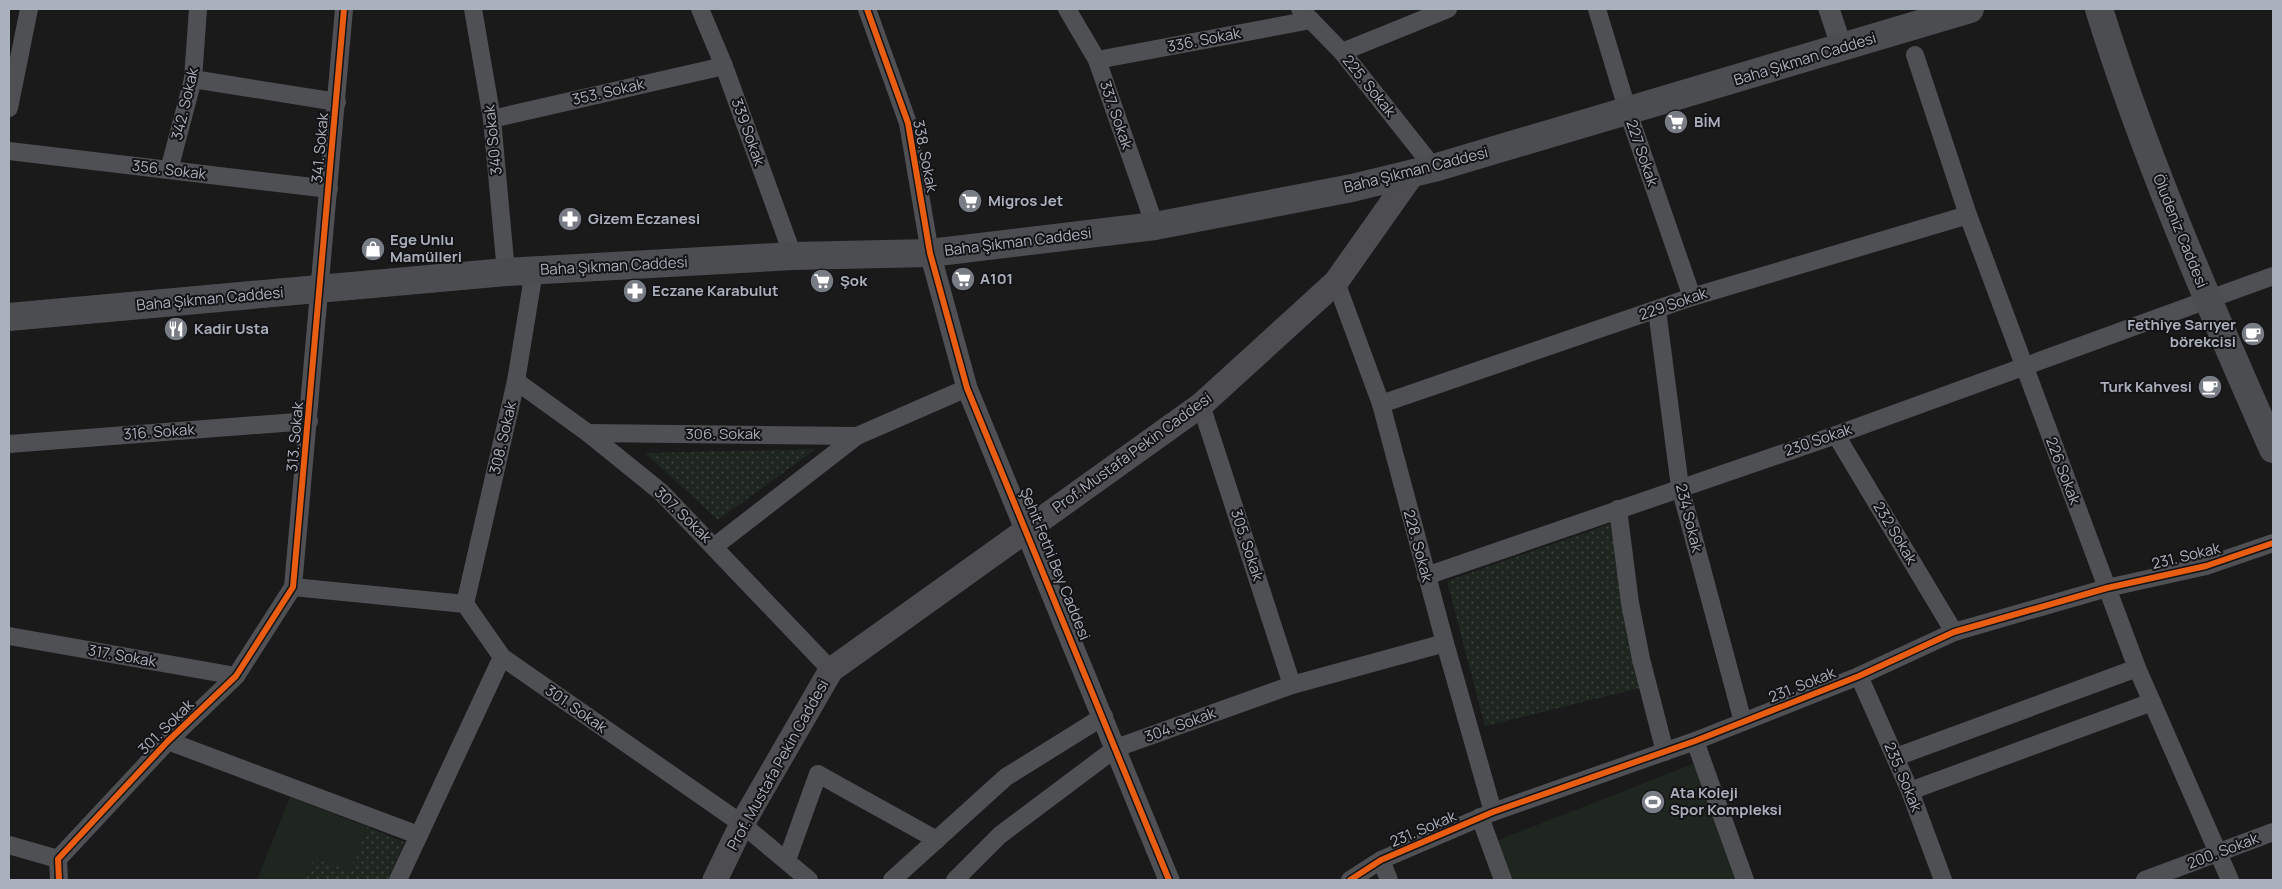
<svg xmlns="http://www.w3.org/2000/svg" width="2282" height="889" viewBox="0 0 2282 889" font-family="Manrope,sans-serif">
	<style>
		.grass { fill: #1e261f }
		.park { fill: url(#park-dots) }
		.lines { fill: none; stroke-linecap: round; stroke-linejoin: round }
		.minor { stroke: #4f5054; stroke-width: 18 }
		.tertiary { stroke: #4f5054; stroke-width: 21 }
		.secondary { stroke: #4e4e52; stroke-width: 25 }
		.primary { stroke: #4c4d50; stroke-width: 28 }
		.cycleway-casing { stroke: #141417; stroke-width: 9 }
		.cycleway { stroke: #e95d12; stroke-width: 6 }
		.labels { text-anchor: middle; stroke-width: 4; stroke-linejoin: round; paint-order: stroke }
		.street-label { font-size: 15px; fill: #abb0bd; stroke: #141417 }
		.poi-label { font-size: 15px; font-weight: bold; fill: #abb0bd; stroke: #141417; text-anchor: start }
	</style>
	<defs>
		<pattern id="park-dots" width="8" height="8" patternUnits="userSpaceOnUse" patternTransform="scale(1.25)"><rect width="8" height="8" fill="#1e261f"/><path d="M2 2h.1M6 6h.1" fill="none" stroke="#3c433e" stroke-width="1.8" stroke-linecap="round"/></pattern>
	</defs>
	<rect width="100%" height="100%" fill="#1a1a1b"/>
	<g class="grass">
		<path d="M1698 762 1737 880H1506L1491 843Z"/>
		<path d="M290 797 367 827 350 870 316 857 306 880H257Z"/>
	</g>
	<g class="park">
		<path d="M816 449 718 520 645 453Z"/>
		<path d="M1610 524 1640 688 1485 726 1447 581Z"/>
		<path d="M367 827 404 842 388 880H306L315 857 350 870Z"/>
	</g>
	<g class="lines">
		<g class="minor">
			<path d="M473 9 492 119 506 272"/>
			<path d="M700 9 724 66 793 256"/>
			<path d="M867 9 908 123 930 253"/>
			<path d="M1067 9 1097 60 1155 226"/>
			<path d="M1300 9 1342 52 1434 168"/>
			<path d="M1597 9 1628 112 1692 297"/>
			<path d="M1342 52 1448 9"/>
			<path d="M1915 55 1968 215 2137 668 2230 880"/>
			<path d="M1097 60 1311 20"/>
			<path d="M193 79 337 102"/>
			<path d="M9 108 29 9"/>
			<path d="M492 119 724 66"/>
			<path d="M9 151 329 189"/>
			<path d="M169 170 193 79 198 9"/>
			<path d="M1336 282 1381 404 1445 643 1493 812"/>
			<path d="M1657 310 1680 487 1743 722"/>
			<path d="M516 381 588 433 661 492 831 670"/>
			<path d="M1381 404 1692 297 1968 215"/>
			<path d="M1201 405 1292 685"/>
			<path d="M588 433 857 436"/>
			<path d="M1836 435 1954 632"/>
			<path d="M9 444 309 421"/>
			<path d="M1618 509 1630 603 1641 659 1665 752"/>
			<path d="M715 546 857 436 967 388"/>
			<path d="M1426 576 1836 435 2273 276"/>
			<path d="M293 587 465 604 502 657 742 824 809 880"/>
			<path d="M465 604 516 381 534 271"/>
			<path d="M9 636 236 676"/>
			<path d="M1859 676 1910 791 1943 880"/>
			<path d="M168 741 418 835"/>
			<path d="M1695 741 1745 880"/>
			<path d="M1896 757 2137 668"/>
			<path d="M1910 791 2152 702"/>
			<path d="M1480 817 1503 880"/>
			<path d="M9 845 58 859"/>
			<path d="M787 860 818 774 937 840"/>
			<path d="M1381 860 1389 880"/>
			<path d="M59 880 58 859 168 741 236 676 293 587 344 9"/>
			<path d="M398 880 502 657"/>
			<path d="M892 880 1006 777 1104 716"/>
			<path d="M955 880 1000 835 1116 748 1292 685 1445 643"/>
			<path d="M1350 880 1381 860 1493 812 1695 741 1859 676 1954 632 2107 588 2206 566 2273 543"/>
			<path d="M2145 880 2273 832"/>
		</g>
		<g class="tertiary">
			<path d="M1829 9 1842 48"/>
			<path d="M930 253 967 388 1169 880"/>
		</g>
		<path class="secondary" d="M715 880 742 824 831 670 1201 405 1336 282 1413 173"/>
		<g class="primary">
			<path d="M2099 9C2146 160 2209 304 2273 449"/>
			<path d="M9 317 506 272 793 256 930 253 1155 226 1352 188 1434 168 1970 9"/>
		</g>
		<g class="cycleway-casing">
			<g id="cycleway">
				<path d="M867 9 908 123 930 253 967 388 1169 880"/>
				<path d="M59 880 58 859 168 741 236 676 293 587 344 9"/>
				<path d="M1350 880 1381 860 1493 812 1695 741 1859 676 1954 632 2107 588 2206 566 2273 543"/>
			</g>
		</g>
		<use href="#cycleway" class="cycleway"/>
	</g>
	<defs>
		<g id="supermarket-disc" transform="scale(1.25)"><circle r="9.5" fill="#787c84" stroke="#141417"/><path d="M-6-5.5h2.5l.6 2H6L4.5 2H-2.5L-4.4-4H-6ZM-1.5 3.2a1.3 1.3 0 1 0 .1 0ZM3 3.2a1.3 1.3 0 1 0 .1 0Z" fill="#fff"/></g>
		<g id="pharmacy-disc" transform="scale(1.25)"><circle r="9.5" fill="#787c84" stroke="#141417"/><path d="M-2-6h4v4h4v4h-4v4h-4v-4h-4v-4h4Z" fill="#fff"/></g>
		<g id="shop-disc" transform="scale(1.25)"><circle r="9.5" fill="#787c84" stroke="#141417"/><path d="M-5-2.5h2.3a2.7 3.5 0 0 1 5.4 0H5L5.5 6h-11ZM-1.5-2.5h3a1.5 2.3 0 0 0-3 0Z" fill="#fff"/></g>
		<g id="restaurant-disc" transform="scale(1.25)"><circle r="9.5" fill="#787c84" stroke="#141417"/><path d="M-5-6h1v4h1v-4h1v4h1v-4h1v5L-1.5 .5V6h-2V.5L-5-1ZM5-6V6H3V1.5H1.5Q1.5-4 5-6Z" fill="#fff"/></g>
		<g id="cafe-disc" transform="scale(1.25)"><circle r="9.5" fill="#787c84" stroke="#141417"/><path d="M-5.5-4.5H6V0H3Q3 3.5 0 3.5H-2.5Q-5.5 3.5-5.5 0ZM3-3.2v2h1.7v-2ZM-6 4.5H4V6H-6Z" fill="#fff"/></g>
		<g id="stadium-disc" transform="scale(1.25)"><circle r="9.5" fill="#787c84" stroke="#141417"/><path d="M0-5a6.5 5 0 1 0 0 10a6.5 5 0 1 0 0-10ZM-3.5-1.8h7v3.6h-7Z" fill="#fff"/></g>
	</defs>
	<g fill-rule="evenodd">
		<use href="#supermarket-disc" x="1676" y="122"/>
		<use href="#supermarket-disc" x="970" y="201"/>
		<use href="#pharmacy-disc" x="570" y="219"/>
		<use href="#shop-disc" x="373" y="249"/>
		<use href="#supermarket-disc" x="963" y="279"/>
		<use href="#supermarket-disc" x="822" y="281"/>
		<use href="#pharmacy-disc" x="635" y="291"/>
		<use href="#restaurant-disc" x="176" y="329"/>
		<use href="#cafe-disc" x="2253" y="334"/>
		<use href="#cafe-disc" x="2210" y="387"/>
		<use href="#stadium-disc" x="1653" y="802"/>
	</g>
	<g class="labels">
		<g class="street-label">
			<text transform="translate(1204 40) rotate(-11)" y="5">336. Sokak</text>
			<text transform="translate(1805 59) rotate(-17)" y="5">Baha Şıkman Caddesi</text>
			<text transform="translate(1369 86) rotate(51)" y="5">225. Sokak</text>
			<text transform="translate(608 92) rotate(-13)" y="5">353. Sokak</text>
			<text transform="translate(185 104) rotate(-77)" y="5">342. Sokak</text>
			<text transform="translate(1116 115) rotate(71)" y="5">337. Sokak</text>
			<text transform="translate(748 132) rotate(70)" y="5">339 Sokak</text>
			<text transform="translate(493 140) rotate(-96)" y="5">340 Sokak</text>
			<text transform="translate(320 148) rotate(-85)" y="5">341. Sokak</text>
			<text transform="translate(1642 153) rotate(71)" y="5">227 Sokak</text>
			<text transform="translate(925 156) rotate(79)" y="5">338. Sokak</text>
			<text transform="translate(169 170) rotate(7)" y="5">356. Sokak</text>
			<text transform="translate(1416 170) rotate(-14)" y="5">Baha Şıkman Caddesi</text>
			<text transform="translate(2180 231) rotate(68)" y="5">Öludeniz Caddesi</text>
			<text transform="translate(1018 242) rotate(-7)" y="5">Baha Şıkman Caddesi</text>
			<text transform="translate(614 266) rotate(-3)" y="5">Baha Şıkman Caddesi</text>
			<text transform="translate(210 299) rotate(-5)" y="5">Baha Şıkman Caddesi</text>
			<text transform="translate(1673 304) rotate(-19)" y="5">229 Sokak</text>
			<text transform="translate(159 432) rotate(-4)" y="5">316. Sokak</text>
			<text x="723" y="439">306. Sokak</text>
			<text transform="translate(295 437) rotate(-85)" y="5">313. Sokak</text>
			<text transform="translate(503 438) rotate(-77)" y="5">308. Sokak</text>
			<text transform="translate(1818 440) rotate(-19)" y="5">230 Sokak</text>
			<text transform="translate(1132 453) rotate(-36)" y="5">Prof. Mustafa Pekin Caddesi</text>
			<text transform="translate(2063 471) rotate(69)" y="5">226 Sokak</text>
			<text transform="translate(683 515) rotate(44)" y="5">307. Sokak</text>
			<text transform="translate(1689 518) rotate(76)" y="5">234 Sokak</text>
			<text transform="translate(1895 533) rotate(59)" y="5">232 Sokak</text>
			<text transform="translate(1247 545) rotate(72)" y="5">305. Sokak</text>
			<text transform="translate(1418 546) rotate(75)" y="5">228. Sokak</text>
			<text transform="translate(2186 556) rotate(-14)" y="5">231. Sokak</text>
			<text transform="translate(1055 564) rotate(68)" y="5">Şehit Fethi Bey Caddesi</text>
			<text transform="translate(122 656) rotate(10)" y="5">317. Sokak</text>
			<text transform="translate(1802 685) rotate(-22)" y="5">231. Sokak</text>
			<text transform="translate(576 709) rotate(35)" y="5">301. Sokak</text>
			<text transform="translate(1180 725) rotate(-20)" y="5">304. Sokak</text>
			<text transform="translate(166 727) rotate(-45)" y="5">301. Sokak</text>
			<text transform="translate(778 765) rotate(-61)" y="5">Prof. Mustafa Pekin Caddesi</text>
			<text transform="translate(1903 777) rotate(67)" y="5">235. Sokak</text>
			<text transform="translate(1423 829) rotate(-23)" y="5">231. Sokak</text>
			<text transform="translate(2223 851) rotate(-21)" y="5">200. Sokak</text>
		</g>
		<g class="poi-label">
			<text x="1694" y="127">BİM</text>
			<text x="988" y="206">Migros Jet</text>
			<text x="588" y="224">Gizem Eczanesi</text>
			<text x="390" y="245">Ege Unlu<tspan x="390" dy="17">Mamülleri</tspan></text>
			<text x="980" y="284">A101</text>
			<text x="840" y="286">Şok</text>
			<text x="652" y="296">Eczane Karabulut</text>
			<text x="2236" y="330" text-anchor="end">Fethiye Sarıyer<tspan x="2236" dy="17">börekcisi</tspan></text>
			<text x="194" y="334">Kadir Usta</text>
			<text x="2192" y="392" text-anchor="end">Turk Kahvesi</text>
			<text x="1670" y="798">Ata Koleji<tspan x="1670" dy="17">Spor Kompleksi</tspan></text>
		</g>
	</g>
	<rect width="2282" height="889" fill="none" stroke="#abb0bd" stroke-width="20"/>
</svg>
